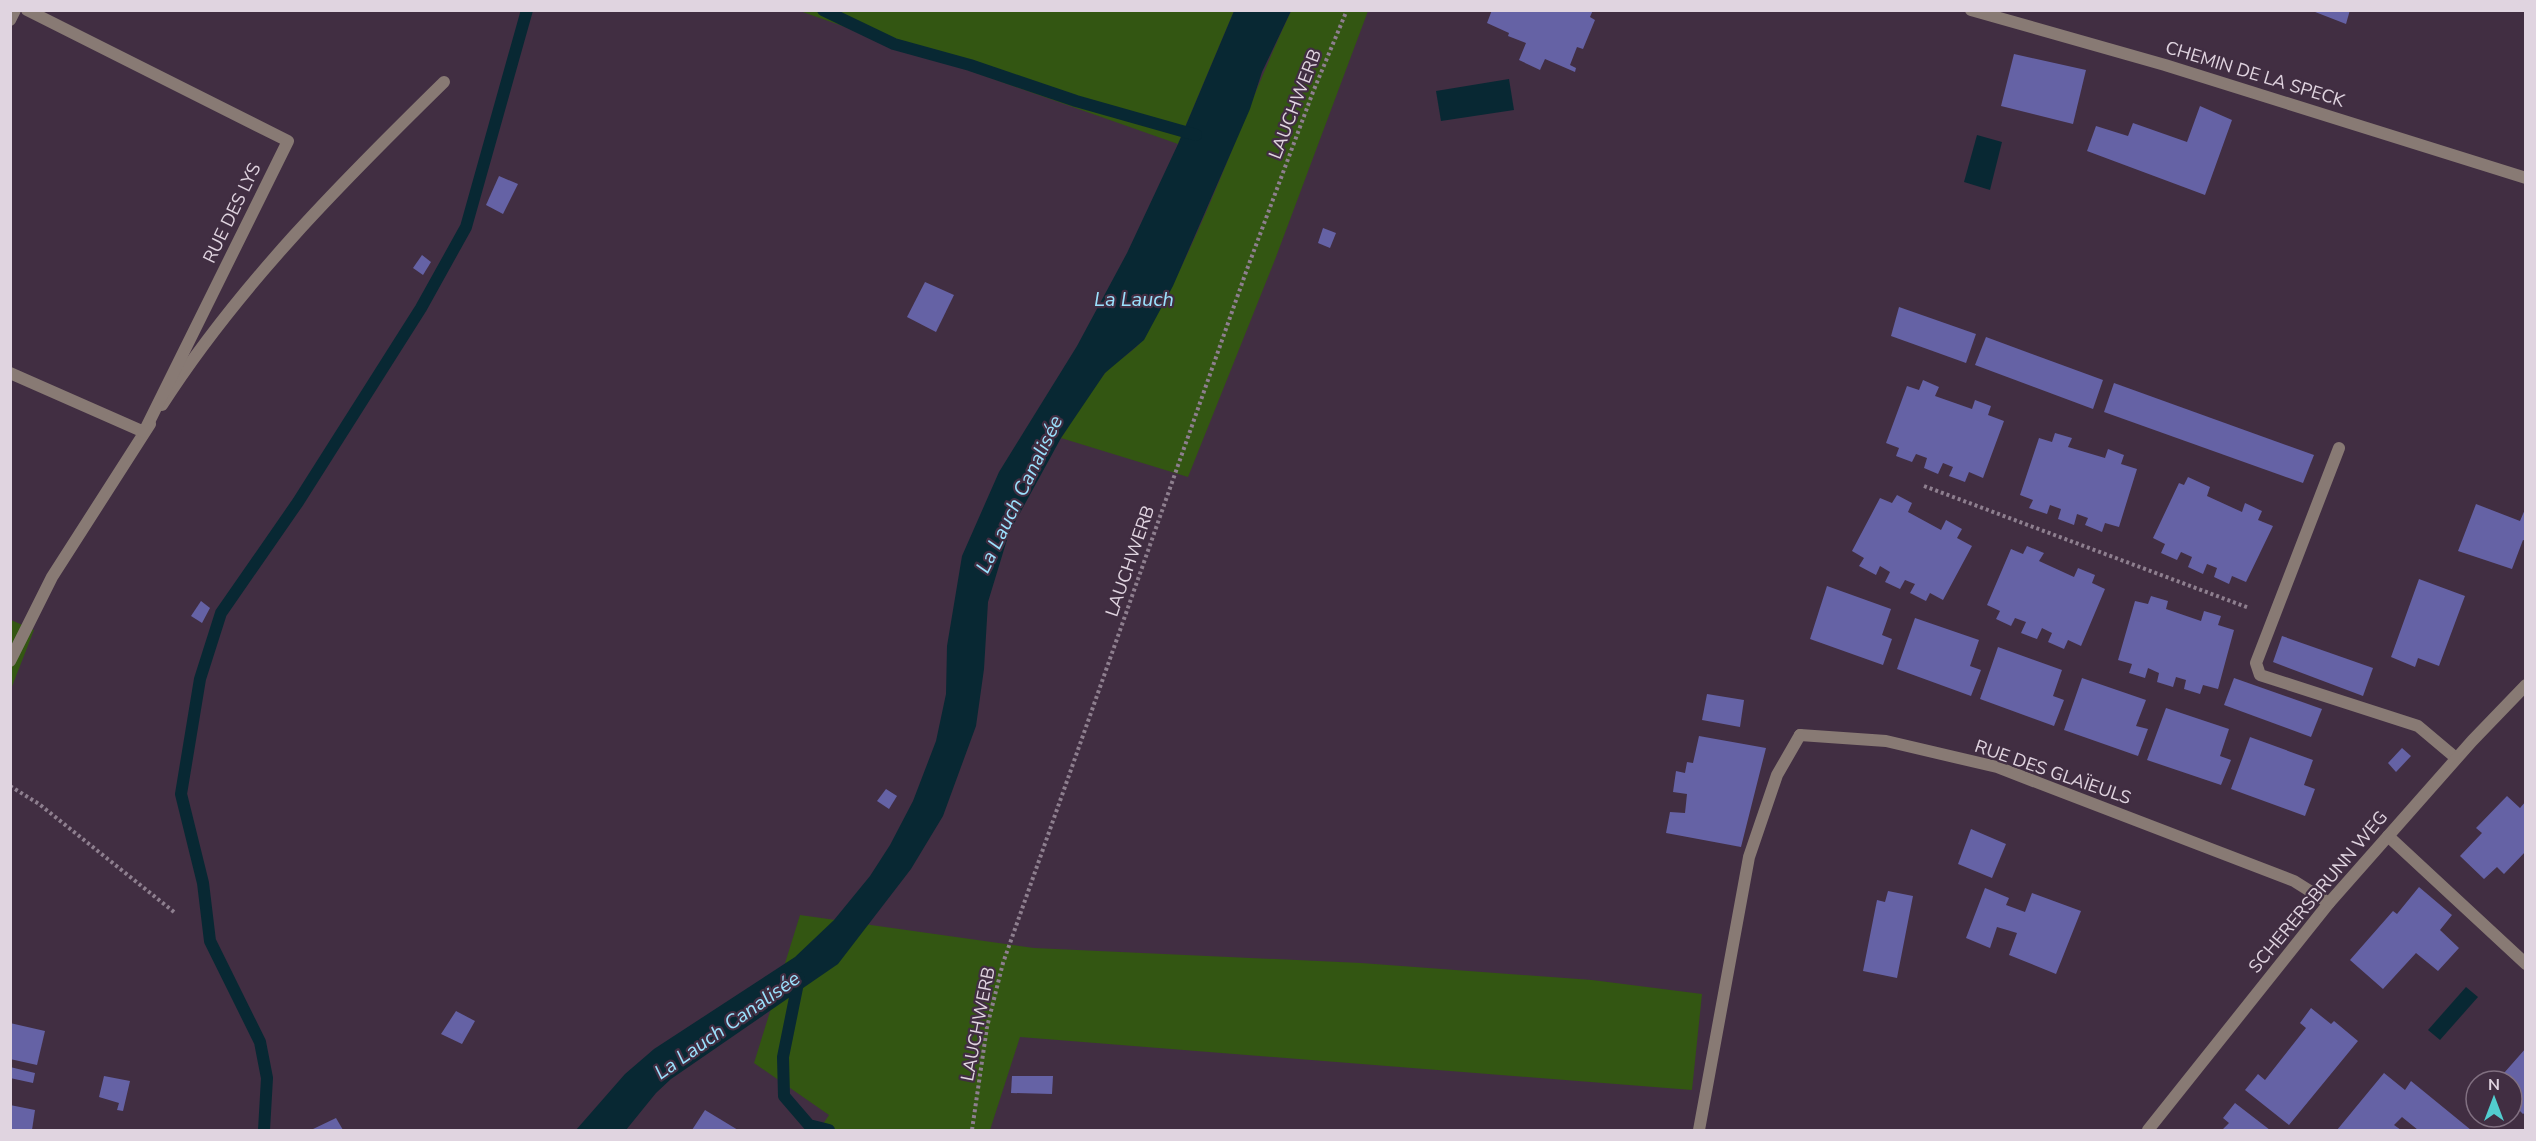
<svg xmlns="http://www.w3.org/2000/svg" width="2536" height="1141" viewBox="0 0 2536 1141" font-family="'Nunito Sans',sans-serif">
	<style>
		.green { fill: #335612 }
		.water { fill: #082833 }
		.lines { fill: none; stroke-linecap: round; stroke-linejoin: round }
		.stream { stroke: #082833; stroke-width: 12 }
		.building { fill: #6562a5 }
		.path { stroke: #8e7f8f; stroke-width: 4; stroke-dasharray: 3 3; stroke-linecap: butt }
		.service { stroke: #887a74; stroke-width: 12 }
		.minor { stroke: #887a74; stroke-width: 12 }
		.labels { text-anchor: middle; stroke-width: 4.5; stroke-linejoin: round; paint-order: stroke }
		.street-label { font-size: 18px; fill: #e0d4e0; stroke: #412e42 }
		.water-label { font-size: 20px; font-style: italic; fill: #9be1fd; stroke: #412e42 }
	</style>
	<rect width="100%" height="100%" fill="#412e42"/>
	<g class="green">
		<path d="M800 11H1234L1178 144Z"/>
		<path d="M1291 11H1368L1276 257 1188 477 1061 438C1075 417 1089 393 1105 373 1116 360 1137 351 1145 336 1205 233 1241 118 1291 11Z"/>
		<path d="M11 620 34 630 11 689Z"/>
		<path d="M800 915 1034 948 1361 963 1592 980 1702 994 1692 1090 1020 1037 990 1130H819L829 1115 754 1063Z"/>
	</g>
	<g class="water">
		<path d="M1234 11H1291L1262 72 1250 109 1173 286 1144 340 1105 373 1061 438 1009 533 988 602 984 669 976 726 943 816 911 869 838 964 671 1079 656 1093 626 1130H576L625 1074 654 1049 795 957 834 920 870 876 890 845 913 801 936 741 946 694 947 646 962 556 999 472 1077 346 1127 253 1178 144Z"/>
		<path d="M1509 79 1514 110 1441 121 1436 91Z"/>
		<path d="M1977 135 2002 142 1990 190 1964 182Z"/>
		<path d="M2466 987 2478 997 2440 1040 2428 1030Z"/>
	</g>
	<g class="lines">
		<g class="stream">
			<path d="M823 10 894 44 970 65 1076 101 1196 135"/>
			<path d="M799 978 783 1057 784 1096 809 1125 829 1130"/>
			<path d="M264 1130 267 1078 260 1042 210 941 203 883 181 794 200 679 221 613 298 502 421 308 466 227 527 10"/>
		</g>
	</g>
	<g class="building">
		<path d="M1492 10H1593L1590 17 1595 20 1583 49 1577 47 1570 65 1576 68 1575 72 1545 59 1540 70 1519 60 1526 43 1508 36 1509 33 1487 23Z"/>
		<path d="M2310 10H2350L2346 24Z"/>
		<path d="M2014 54 2086 70 2073 124 2001 106Z"/>
		<path d="M2200 106 2232 120 2205 195 2087 151 2096 126 2128 136 2133 123 2187 142Z"/>
		<path d="M499 176 518 184 503 214 486 205Z"/>
		<path d="M1323 228 1336 233 1330 248 1318 243Z"/>
		<path d="M422 255 431 262 423 275 413 268Z"/>
		<path d="M925 282 954 295 936 332 907 317Z"/>
		<path d="M1899 307 1976 334 1966 363 1891 336Z"/>
		<path d="M1986 337 2103 380 2093 409 1975 365Z"/>
		<path d="M1923 380 1939 387 1935 396 1972 409 1975 400 1991 406 1988 415 2004 421 1983 478 1969 472 1965 482 1949 476 1953 467 1943 463 1938 474 1924 468 1927 458 1916 454 1912 462 1896 456 1899 448 1886 443 1907 386 1919 390Z"/>
		<path d="M2114 383 2314 455 2303 483 2104 412Z"/>
		<path d="M2055 433 2072 438 2068 447 2105 458 2108 449 2124 455 2121 464 2137 469 2119 527 2105 523 2102 532 2085 525 2088 518 2077 514 2074 525 2058 519 2061 509 2050 505 2047 514 2029 508 2033 500 2020 495 2039 438 2052 442Z"/>
		<path d="M2188 477 2210 487 2207 496 2242 512 2245 503 2262 511 2258 520 2273 526 2246 582 2232 576 2229 584 2214 577 2217 568 2207 564 2203 574 2188 567 2192 557 2181 552 2177 560 2161 553 2165 544 2153 538 2179 483 2184 485Z"/>
		<path d="M1897 495 1912 503 1908 512 1941 530 1946 520 1962 529 1957 538 1972 546 1943 600 1930 593 1926 601 1910 593 1915 584 1905 580 1900 589 1885 582 1890 572 1880 566 1876 575 1859 566 1864 558 1852 551 1880 498 1892 503Z"/>
		<path d="M2476 504 2520 521 2526 507V541L2523 540 2512 569 2458 551Z"/>
		<path d="M2027 546 2044 553 2039 561 2074 577 2078 568 2095 575 2092 583 2105 589 2081 646 2068 640 2064 649 2048 642 2052 633 2042 628 2037 639 2021 633 2026 622 2015 618 2011 626 1996 619 2000 611 1987 605 2011 549 2023 554Z"/>
		<path d="M2419 579 2465 596 2439 666 2418 658 2415 667 2391 657Z"/>
		<path d="M1827 586 1891 609 1882 635 1892 639 1883 665 1810 639Z"/>
		<path d="M2151 596 2168 601 2166 609 2201 621 2204 611 2221 616 2218 625 2234 630 2218 689 2203 685 2200 694 2184 689 2186 680 2176 677 2173 687 2157 682 2159 673 2148 668 2145 678 2129 673 2132 664 2118 660 2135 601 2148 604Z"/>
		<path d="M201 601 210 608 202 623 191 616Z"/>
		<path d="M1915 618 1979 640 1970 666 1981 670 1971 696 1897 669Z"/>
		<path d="M2282 636 2373 668 2363 696 2273 662Z"/>
		<path d="M1998 647 2062 670 2053 696 2064 700 2054 726 1980 699Z"/>
		<path d="M2082 678 2146 700 2136 726 2148 729 2138 756 2064 730Z"/>
		<path d="M2234 678 2322 709 2311 737 2224 705Z"/>
		<path d="M1707 694 1744 700 1740 727 1702 720Z"/>
		<path d="M2166 708 2229 729 2220 756 2231 760 2221 785 2147 760Z"/>
		<path d="M1699 736 1766 748 1741 847 1666 833 1670 812 1685 813 1687 794 1673 792 1676 771 1685 773 1687 762 1693 763Z"/>
		<path d="M2250 737 2313 760 2304 785 2315 789 2305 816 2231 789Z"/>
		<path d="M2402 748 2411 756 2396 772 2388 763Z"/>
		<path d="M886 789 897 796 889 809 877 801Z"/>
		<path d="M2507 796 2520 808 2526 801V851L2504 874 2497 867 2484 879 2460 856 2482 833 2476 828Z"/>
		<path d="M1971 829 2006 844 1992 878 1958 864Z"/>
		<path d="M2419 887 2452 915 2440 930 2459 948 2438 971 2416 953 2383 989 2350 960 2393 911 2397 914Z"/>
		<path d="M1985 888 2009 898 2006 905 2025 912 2032 893 2081 911 2056 974 2009 955 2017 933 1997 927 1990 948 1966 938Z"/>
		<path d="M1888 891 1913 896 1897 978 1863 971 1877 900 1885 902Z"/>
		<path d="M2311 1008 2331 1024 2334 1021 2358 1041 2289 1125 2245 1090 2258 1074 2265 1080 2306 1028 2300 1023Z"/>
		<path d="M456 1011 475 1021 462 1044 441 1034Z"/>
		<path d="M10 1023 45 1031 37 1065 10 1059Z"/>
		<path d="M2526 1048V1112L2523 1114 2512 1103V1081H2497Z"/>
		<path d="M10 1067 35 1073 33 1083 10 1078Z"/>
		<path d="M2384 1073 2405 1090 2411 1081 2471 1130H2418L2402 1117 2394 1125 2401 1130H2337Z"/>
		<path d="M104 1076 130 1081 123 1111 117 1110 119 1103 99 1097Z"/>
		<path d="M1012 1076H1053L1052 1094 1011 1093Z"/>
		<path d="M2235 1103 2270 1130H2222L2229 1123 2223 1118Z"/>
		<path d="M10 1105 35 1110 32 1130H10Z"/>
		<path d="M705 1110 738 1130H692Z"/>
		<path d="M336 1118 343 1130H311Z"/>
	</g>
	<g class="lines">
		<g class="path">
			<path d="M1924 486 2249 608"/>
			<path d="M10 786 39 804 174 912"/>
			<path d="M972 1130 987 1027 1003 963 1246 272 1313 92 1347 10"/>
		</g>
		<g class="service">
			<path d="M162 405C239 285 343 181 444 82"/>
			<path d="M2339 448 2256 663 2260 675 2418 726 2456 758"/>
			<path d="M10 661 52 577 150 424"/>
			<path d="M2388 836 2526 964"/>
			<path d="M1699 1130 1749 857 1777 775 1800 735"/>
		</g>
		<g class="minor">
			<path d="M1971 10 2165 65 2526 178"/>
			<path d="M10 20 15 10"/>
			<path d="M10 373 144 432 288 141 27 10"/>
			<path d="M1800 735 1886 741 1997 767 2294 881 2329 903"/>
			<path d="M2148 1130 2329 903 2472 741 2526 685"/>
		</g>
	</g>
	<g class="labels">
		<g class="street-label">
			<text transform="translate(2255 74) rotate(17)" y="6">CHEMIN DE LA SPECK</text>
			<text transform="translate(1295 104) rotate(-69)" y="6">LAUCHWERB</text>
			<text transform="translate(232 213) rotate(-64)" y="6">RUE DES LYS</text>
			<text transform="translate(1130 561) rotate(-71)" y="6">LAUCHWERB</text>
			<text transform="translate(2053 772) rotate(19)" y="6">RUE DES GLAÏEULS</text>
			<text transform="translate(2318 892) rotate(-50)" y="6">SCHERERSBRUNN WEG</text>
			<text transform="translate(978 1024) rotate(-79)" y="6">LAUCHWERB</text>
		</g>
		<g class="water-label">
			<text x="1134" y="306">La Lauch</text>
			<text transform="translate(1019 494) rotate(-64)" y="7">La Lauch Canalisée</text>
			<text transform="translate(727 1025) rotate(-35)" y="7">La Lauch Canalisée</text>
		</g>
	</g>
	<rect width="2536" height="1141" fill="none" stroke="#e0d4e0" stroke-width="24"/>
	<g transform="translate(2494 1099)"><circle r="28" fill="#412e42" stroke="#817081" stroke-width="1.5"/>
	<path d="M0-4.5L10 22L0 15L-10 22Z" fill="#52cdcf"/>
	<text y="-9" font-size="16" font-weight="bold" text-anchor="middle" fill="#e0d4e0">N</text>
	</g>
</svg>
